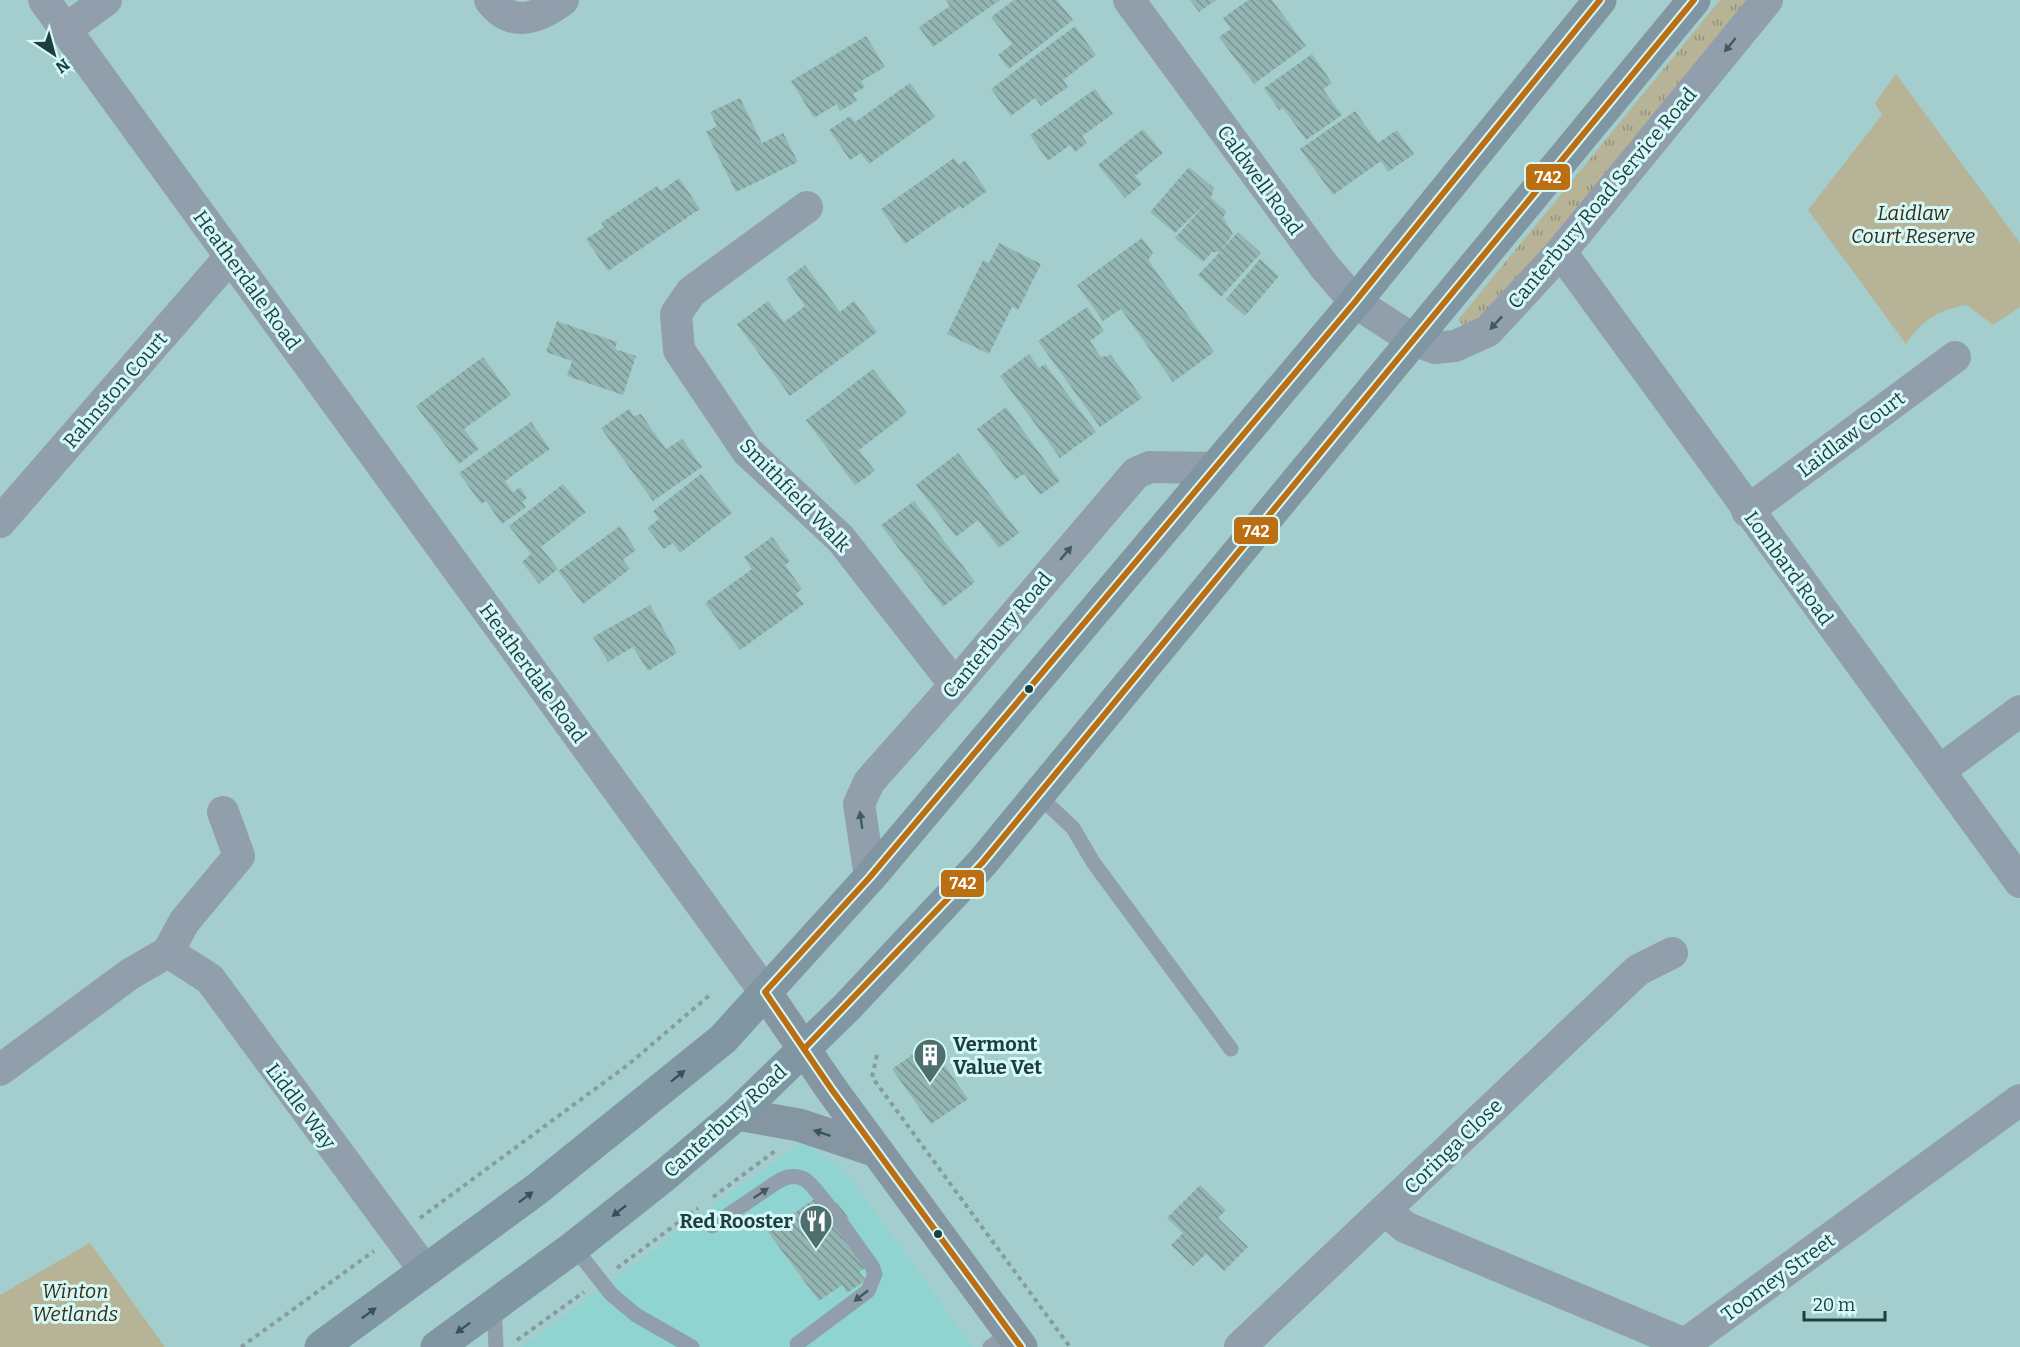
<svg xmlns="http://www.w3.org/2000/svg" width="2020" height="1347" viewBox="0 0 2020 1347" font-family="Bitter,serif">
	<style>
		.built { fill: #90d4d2 }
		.grass { fill: url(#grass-tufts) }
		.green { fill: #b6b396 }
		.building { fill: url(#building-back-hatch) }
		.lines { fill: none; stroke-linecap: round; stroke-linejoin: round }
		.path { stroke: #889ba1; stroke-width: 4; stroke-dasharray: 4.5 4.5; stroke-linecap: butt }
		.lane { stroke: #909fab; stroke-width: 15 }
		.street { stroke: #909fab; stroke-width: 32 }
		.secondary { stroke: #8596a2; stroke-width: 33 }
		.primary { stroke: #8097a3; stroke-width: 33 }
		.bus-1-casing { stroke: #d4f9f8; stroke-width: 10 }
		.bus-1 { stroke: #bc6e12; stroke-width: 6 }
		.oneway { fill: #405b5e }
		.oneway2 { fill: #365456 }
		.oneway3 { fill: #385456 }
		.bus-dot { fill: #1e3e3d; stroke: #d4f9f8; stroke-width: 2 }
		.labels { text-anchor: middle; stroke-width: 6; stroke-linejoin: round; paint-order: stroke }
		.street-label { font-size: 20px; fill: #1e3e3d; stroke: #d4f9f8 }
		.park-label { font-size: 20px; font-style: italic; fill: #3e2b12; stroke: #d4f9f8 }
		.poi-label { font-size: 20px; font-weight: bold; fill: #1e3e3d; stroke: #d4f9f8; text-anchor: start }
		.line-badge { stroke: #d4f9f8; stroke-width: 2 }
		.badge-label { font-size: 16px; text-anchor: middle; font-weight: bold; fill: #fff }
	</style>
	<defs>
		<pattern id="grass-tufts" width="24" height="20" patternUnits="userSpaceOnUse" patternTransform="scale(1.5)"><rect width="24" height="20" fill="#b6b396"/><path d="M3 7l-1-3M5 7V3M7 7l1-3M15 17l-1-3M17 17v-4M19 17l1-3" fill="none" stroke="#93937c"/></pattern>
		<pattern id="building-back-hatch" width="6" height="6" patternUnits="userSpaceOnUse" patternTransform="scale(1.5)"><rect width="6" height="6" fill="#94b6b2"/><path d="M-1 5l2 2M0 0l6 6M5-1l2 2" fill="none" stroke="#789592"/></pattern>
	</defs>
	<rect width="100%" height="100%" fill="#a4cecd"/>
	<path class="built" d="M802 1141 838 1166 859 1190 973 1347H522Z"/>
	<path class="grass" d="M1720 0H1752L1494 311 1465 327 1458 320Z"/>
	<g class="green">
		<path d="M1896 74 2020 243V307L1993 325 1967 305C1939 309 1922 320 1906 344L1808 210 1882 115 1875 103Z"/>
		<path d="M90 1243 165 1347H0V1295Z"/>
	</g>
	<g class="building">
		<path d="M946 0H1000L933 47 919 27 950 6Z"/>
		<path d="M1014 0H1057L1073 20 1009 69 998 55 1012 44 991 17Z"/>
		<path d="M1190 0H1216L1199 12Z"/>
		<path d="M1248 0H1272L1306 46 1254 84 1219 37 1231 29 1223 18Z"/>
		<path d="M1075 26 1096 55 1063 80 1068 87 1041 106 1035 98 1011 116 991 89Z"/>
		<path d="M866 36 885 67 861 81 865 87 853 94 857 101 840 111 837 104 814 118 791 81Z"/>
		<path d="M1312 54 1332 83 1323 89 1342 115 1306 140 1283 108 1279 110 1264 88Z"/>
		<path d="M910 83 935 117 869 164 861 153 850 160 829 130 850 116 855 122Z"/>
		<path d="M1095 89 1113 114 1082 136 1087 143 1075 152 1070 145 1048 161 1030 135Z"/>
		<path d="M740 98 762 143 783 133 798 162 736 192 706 132 717 126 710 112Z"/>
		<path d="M1355 111 1378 143 1397 130 1414 154 1388 172 1381 161 1333 195 1300 149Z"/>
		<path d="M1143 129 1163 153 1135 176 1142 184 1125 198 1098 165Z"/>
		<path d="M954 158 959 165 965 160 987 191 962 209 960 206 905 244 881 209Z"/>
		<path d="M1189 167 1214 188 1211 198 1227 212 1223 217 1233 234 1221 250 1238 232 1261 253 1221 297 1198 275 1220 252H1212L1203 262 1175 238 1207 202 1175 233 1150 212Z"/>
		<path d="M679 178 700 209 608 271 586 239 604 227 601 223 657 186 661 191Z"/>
		<path d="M1142 238 1153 253 1148 260 1214 352 1173 382 1121 309 1103 321 1077 285Z"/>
		<path d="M999 243 1041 264 1018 310 1012 307 989 354 947 334 983 260 989 263Z"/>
		<path d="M1260 259 1279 276 1245 316 1226 299Z"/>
		<path d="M805 265 840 312 854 301 877 332 790 396 737 324 768 301 784 322 805 306 786 279Z"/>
		<path d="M1087 307 1104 331 1090 341 1101 357 1111 355 1142 398 1100 427 1038 341Z"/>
		<path d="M557 321 617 342 615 349 636 356 623 395 567 376 572 361 546 352Z"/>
		<path d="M1029 354 1039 368 1045 364 1096 432 1060 458 1000 376Z"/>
		<path d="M483 357 511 395 464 429 479 449 459 464 416 406Z"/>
		<path d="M873 369 907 413 859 450 875 471 855 485 806 420Z"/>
		<path d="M1006 407 1060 481 1040 495 1024 474 1015 480 977 429Z"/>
		<path d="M629 409 634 416 641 414 666 449 682 439 702 467 653 501 601 428Z"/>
		<path d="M531 422 550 449 505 481 513 492 520 487 527 498 522 502 526 507 502 524 486 501 481 504 459 473Z"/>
		<path d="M958 453 1019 533 999 548 978 520 956 537 916 485Z"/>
		<path d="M701 474 732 513 680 553 673 543 664 549 647 528 659 519 653 511Z"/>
		<path d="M563 484 586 512 541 547 558 569 539 584 522 562 531 554 509 526Z"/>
		<path d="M914 501 975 582 943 607 881 525Z"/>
		<path d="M620 526 636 550 623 560 630 569 583 604 558 571Z"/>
		<path d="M772 537 790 561 785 565 802 589 796 594 804 604 740 650 705 603 752 569 744 557Z"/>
		<path d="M650 605 677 653 648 671 633 647 608 662 593 637Z"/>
		<path d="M929 1043 968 1099 931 1124 892 1069Z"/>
		<path d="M1200 1185 1226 1210 1218 1218 1248 1247 1224 1271 1206 1254 1193 1266 1171 1245 1183 1233 1167 1218Z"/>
		<path d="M814 1199 823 1212 837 1202 849 1219 836 1229 865 1268 859 1272 866 1280 847 1293 842 1285 819 1301 768 1232Z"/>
	</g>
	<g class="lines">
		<g class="path">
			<path d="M877 1055 872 1077 1070 1347"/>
			<path d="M713 1197 775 1151"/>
			<path d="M420 1218 629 1064 711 994"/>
			<path d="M617 1268 698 1208"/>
			<path d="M517 1340 584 1292"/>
			<path d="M241 1347 374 1251"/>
		</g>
		<g class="lane">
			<path d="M1038 795 1073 828 1093 862 1231 1049"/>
			<path d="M712 1226 777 1182C786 1177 794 1174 804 1179 818 1187 859 1249 872 1266L875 1274 868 1291 797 1344"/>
			<path d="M574 1247 611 1294 636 1315 692 1347"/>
			<path d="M494 1305 496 1347"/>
			<path d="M990 1347 1010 1333"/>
		</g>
		<g class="street">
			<path d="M44 0 765 992"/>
			<path d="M490 0C512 29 539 18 563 0"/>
			<path d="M1129 0 1324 266 1355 302 1412 339 1435 348 1455 346 1488 331 1561 252 1767 0"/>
			<path d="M65 30 106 0"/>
			<path d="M807 207 691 292 676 314 679 350 747 451 841 539 955 685"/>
			<path d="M1561 252 2020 882"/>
			<path d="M1747 511 1955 357"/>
			<path d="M0 522 230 257"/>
			<path d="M1939 771 2020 711"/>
			<path d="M870 877 859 804 869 782 955 685 1136 473 1150 467 1214 468"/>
			<path d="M168 952 184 922 239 856 223 812"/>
			<path d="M0 1070 130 974 168 952 210 979 425 1271"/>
			<path d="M1386 1211 1405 1227 1685 1344 2020 1100"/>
			<path d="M1240 1347 1638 970 1672 953"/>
		</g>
		<g class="secondary">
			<path d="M765 992 832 1090 1021 1347"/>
			<path d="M737 1114 799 1125 877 1151"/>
		</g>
		<g class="primary">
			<path d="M321 1347 537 1189 723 1039 870 877 1355 302 1600 0"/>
			<path d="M437 1347 574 1247 665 1175 737 1114 847 1007 982 863 1694 0"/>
		</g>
		<g class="bus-1-casing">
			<g id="bus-1">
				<path d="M804 1049 982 863 1694 0"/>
				<path d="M1021 1347 832 1090 765 992 870 877 1355 302 1600 0"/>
			</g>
		</g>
		<use href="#bus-1" class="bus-1"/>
	</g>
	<defs><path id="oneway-solid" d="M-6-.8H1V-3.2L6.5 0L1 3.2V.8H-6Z" transform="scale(1.5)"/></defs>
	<g class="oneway">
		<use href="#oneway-solid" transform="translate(1730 45) rotate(129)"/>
		<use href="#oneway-solid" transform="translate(1496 323) rotate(133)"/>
		<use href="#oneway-solid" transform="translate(1066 553) rotate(-50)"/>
		<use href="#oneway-solid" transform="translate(861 820) rotate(-98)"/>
		<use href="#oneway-solid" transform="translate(761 1193) rotate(-34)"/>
		<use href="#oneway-solid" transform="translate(861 1296) rotate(142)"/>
	</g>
	<g class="oneway2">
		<use href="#oneway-solid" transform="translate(678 1076) rotate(-39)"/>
		<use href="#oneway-solid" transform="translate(526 1197) rotate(-37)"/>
		<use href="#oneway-solid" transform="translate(619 1211) rotate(142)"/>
		<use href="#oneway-solid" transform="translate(369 1313) rotate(-36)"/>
		<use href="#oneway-solid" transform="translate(463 1328) rotate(143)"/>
	</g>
	<use class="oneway3" href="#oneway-solid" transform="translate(822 1133) rotate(-162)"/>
	<defs>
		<g id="building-pin" transform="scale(1.725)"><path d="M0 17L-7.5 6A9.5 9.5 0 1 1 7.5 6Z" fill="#4d706f" stroke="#d4f9f8"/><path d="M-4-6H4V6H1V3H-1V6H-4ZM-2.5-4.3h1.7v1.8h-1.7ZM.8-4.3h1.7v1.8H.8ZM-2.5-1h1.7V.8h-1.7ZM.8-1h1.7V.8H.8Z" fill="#fff"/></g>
		<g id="restaurant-pin" transform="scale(1.725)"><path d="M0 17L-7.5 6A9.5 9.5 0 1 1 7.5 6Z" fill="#4d706f" stroke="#d4f9f8"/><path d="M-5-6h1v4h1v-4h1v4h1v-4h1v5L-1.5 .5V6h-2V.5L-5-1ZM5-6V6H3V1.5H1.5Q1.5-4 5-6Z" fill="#fff"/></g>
	</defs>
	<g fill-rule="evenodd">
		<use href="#building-pin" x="930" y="1055"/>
		<use href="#restaurant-pin" x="816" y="1221"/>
	</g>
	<g class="bus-dot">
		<circle cx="1029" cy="689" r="5"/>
		<circle cx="938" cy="1234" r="5"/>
	</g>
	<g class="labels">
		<g class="street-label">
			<text transform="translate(1260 180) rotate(54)" y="7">Caldwell Road</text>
			<text transform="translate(1602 198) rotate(-50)" y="7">Canterbury Road Service Road</text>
			<text transform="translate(247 280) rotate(54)" y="7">Heatherdale Road</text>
			<text transform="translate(115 390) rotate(-49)" y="7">Rahnston Court</text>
			<text transform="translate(1851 434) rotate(-37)" y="7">Laidlaw Court</text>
			<text transform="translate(795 495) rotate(46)" y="7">Smithfield Walk</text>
			<text transform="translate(1789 568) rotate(54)" y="7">Lombard Road</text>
			<text transform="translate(997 635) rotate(-50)" y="7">Canterbury Road</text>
			<text transform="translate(533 673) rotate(54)" y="7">Heatherdale Road</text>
			<text transform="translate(301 1106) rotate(53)" y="7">Liddle Way</text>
			<text transform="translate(725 1121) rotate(-42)" y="7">Canterbury Road</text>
			<text transform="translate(1453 1146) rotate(-44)" y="7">Coringa Close</text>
			<text transform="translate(1778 1277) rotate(-36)" y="7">Toomey Street</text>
		</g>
		<g class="park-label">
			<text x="1913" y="220">Laidlaw<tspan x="1913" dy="23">Court Reserve</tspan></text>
			<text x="75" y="1298">Winton<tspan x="75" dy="23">Wetlands</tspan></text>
		</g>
		<g class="poi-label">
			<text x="953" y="1051">Vermont<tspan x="953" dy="23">Value Vet</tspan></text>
			<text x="793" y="1228" text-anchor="end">Red Rooster</text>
		</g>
	</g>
	<g class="line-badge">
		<rect x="1525" y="163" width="46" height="28" rx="6" fill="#bc6e12"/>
		<rect x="1233" y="516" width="46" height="29" rx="6" fill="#bc6e12"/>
		<rect x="940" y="869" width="45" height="29" rx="6" fill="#bc6e12"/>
	</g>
	<g class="badge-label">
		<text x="1548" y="183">742</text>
		<text x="1256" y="537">742</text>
		<text x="963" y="889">742</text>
	</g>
	<g transform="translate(54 54) rotate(144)" stroke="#d4f9f8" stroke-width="4.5" paint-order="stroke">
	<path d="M0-4.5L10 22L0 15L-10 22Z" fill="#1e3e3d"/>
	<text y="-9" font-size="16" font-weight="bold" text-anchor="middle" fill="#1e3e3d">N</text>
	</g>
	<path d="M1804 1311v9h81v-9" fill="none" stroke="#1e3e3d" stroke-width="3"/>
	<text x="1813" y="1311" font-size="18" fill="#1e3e3d" stroke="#d4f9f8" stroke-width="4.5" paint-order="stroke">20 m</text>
</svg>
